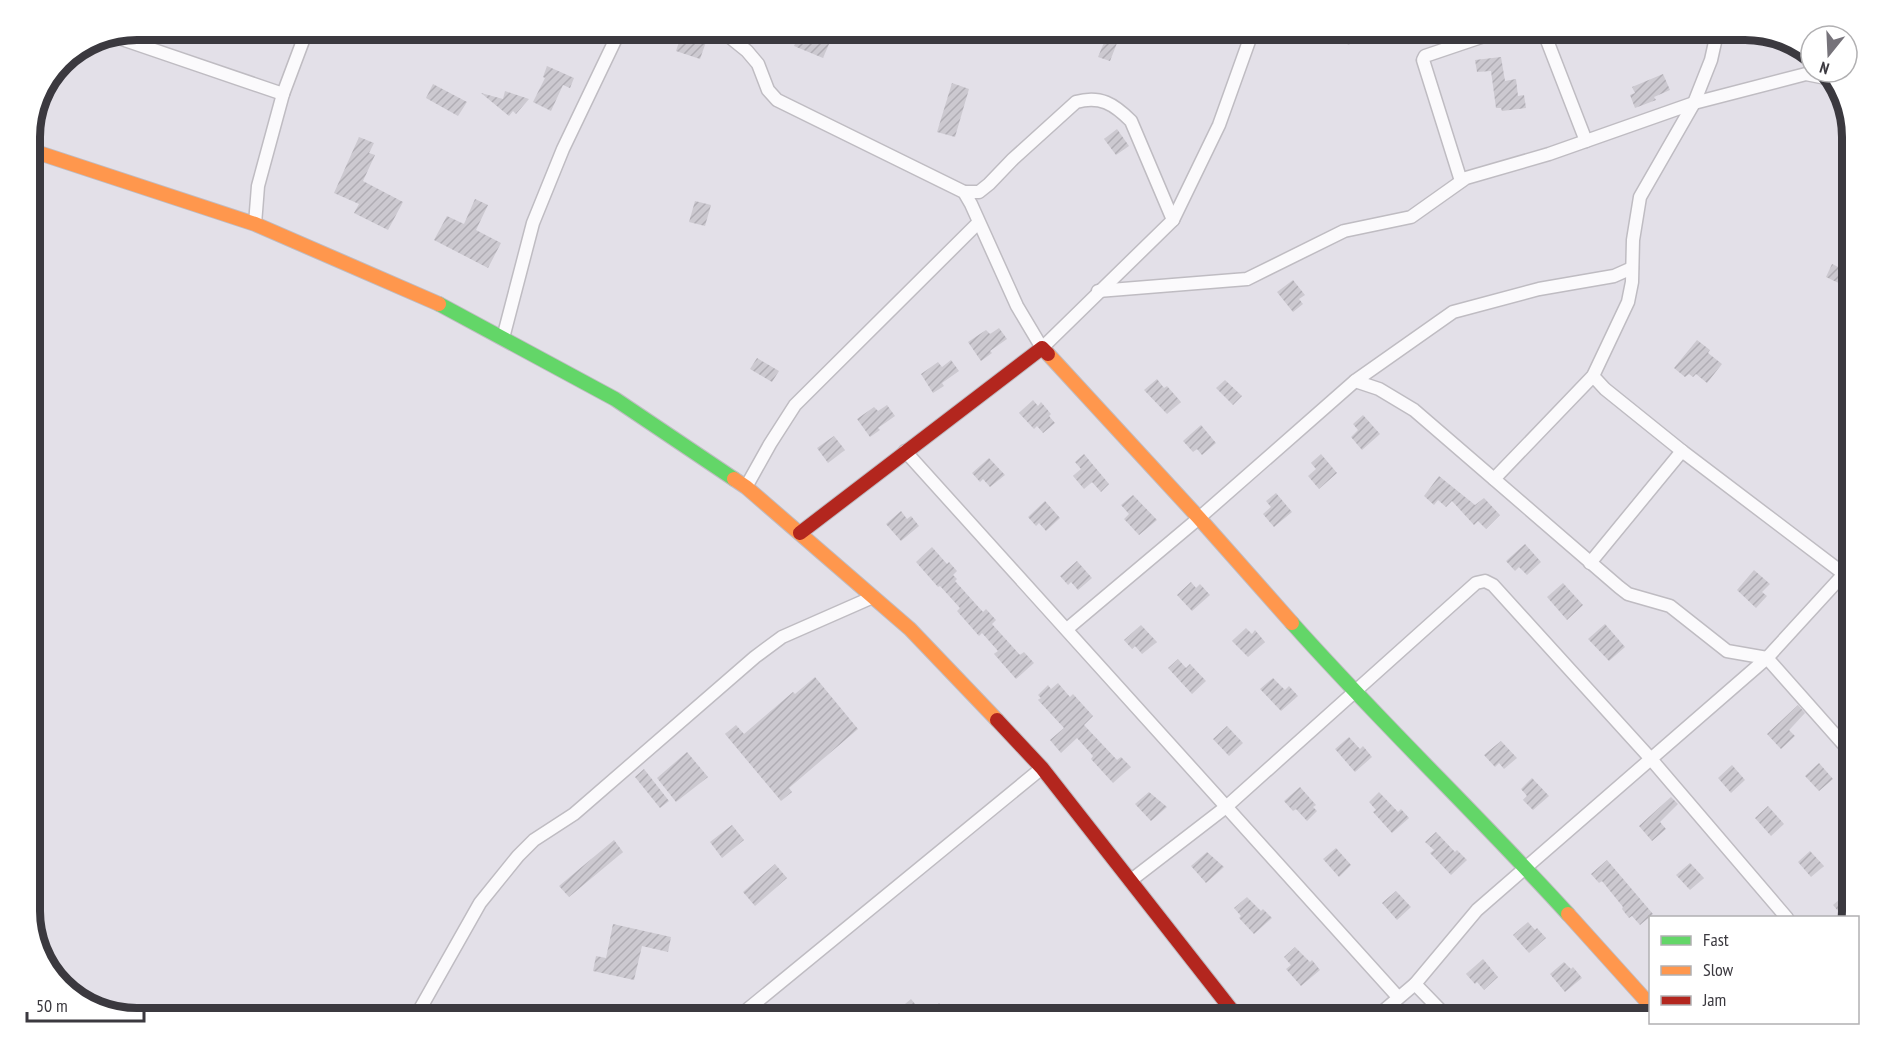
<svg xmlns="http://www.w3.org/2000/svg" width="1883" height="1048" viewBox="0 0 1883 1048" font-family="'PT Sans Narrow',sans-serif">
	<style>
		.building { fill: url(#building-hatch) }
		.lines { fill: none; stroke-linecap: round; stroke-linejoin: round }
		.street-casing { stroke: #bfbcc2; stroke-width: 15 }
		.fast-casing { stroke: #bfbcc2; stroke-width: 16 }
		.slow-casing { stroke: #bfbcc2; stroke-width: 16 }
		.jam-casing { stroke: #bfbcc2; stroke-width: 16 }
		.street { stroke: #fbfafc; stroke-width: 12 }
		.fast { stroke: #63d668; stroke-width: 14 }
		.slow { stroke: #ff974d; stroke-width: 14 }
		.jam { stroke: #b3261e; stroke-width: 14 }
		.rim { fill: none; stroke: #3b393f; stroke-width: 8 }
	</style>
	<defs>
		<pattern id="building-hatch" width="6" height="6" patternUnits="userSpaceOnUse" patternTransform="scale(1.5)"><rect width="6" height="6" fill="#ccc9d0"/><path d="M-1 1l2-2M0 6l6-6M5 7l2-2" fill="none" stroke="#b0adb4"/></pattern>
	</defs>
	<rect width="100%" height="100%" fill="#e3e0e8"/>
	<g class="building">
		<path d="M801 30H815L832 37 823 58 794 46Z"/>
		<path d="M1340 30H1376L1348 45Z"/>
		<path d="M682 33 706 42 700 59 676 51Z"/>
		<path d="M1108 33 1119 38 1110 61 1098 57Z"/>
		<path d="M1501 57 1505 81 1516 79 1518 96 1524 95 1526 108 1502 111 1501 108H1496L1491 71 1477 72 1475 60Z"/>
		<path d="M547 66 574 78 570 88 563 85 551 111 533 102 545 78 543 77Z"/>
		<path d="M1663 74 1670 90 1654 97 1656 100 1635 108 1630 95 1635 93 1632 87Z"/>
		<path d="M952 83 969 89 955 137 937 132Z"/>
		<path d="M433 84 467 102 458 116 426 98Z"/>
		<path d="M505 91 529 99 516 114 513 111 509 116 481 93 503 99Z"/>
		<path d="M1117 129 1129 146 1116 155 1104 139Z"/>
		<path d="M359 137 374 143 369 153 375 155 363 181 403 202 388 230 354 213 359 204 334 193Z"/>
		<path d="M475 199 488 205 476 230 501 243 488 268 434 240 447 216 464 224Z"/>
		<path d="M695 201 711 205 705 226 689 222Z"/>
		<path d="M1832 264 1853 274 1847 287 1826 277Z"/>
		<path d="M1293 280 1305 295 1299 299 1303 304 1293 312 1277 292Z"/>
		<path d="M999 328 1007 339 990 351 992 353 981 361 968 342 986 330 990 334Z"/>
		<path d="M1697 340 1710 350 1708 353 1722 364 1707 383 1696 374 1693 377 1689 374 1685 377 1674 368Z"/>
		<path d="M757 358 779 371 772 382 750 369Z"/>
		<path d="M951 360 959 371 942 383 944 386 933 393 921 374 938 362 942 367Z"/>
		<path d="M1157 379 1164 388 1167 386 1181 402 1167 414 1144 390Z"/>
		<path d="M1225 380 1242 396 1233 405 1216 388Z"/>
		<path d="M1033 400 1038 406 1041 402 1051 414 1049 416 1055 423 1043 433 1037 426 1034 429 1019 413Z"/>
		<path d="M887 405 895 416 878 428 880 430 870 437 857 419 874 407 878 411Z"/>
		<path d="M1363 415 1380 434 1362 450 1351 437 1358 430 1353 424Z"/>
		<path d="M1201 425 1216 443 1202 455 1197 449 1193 452 1183 441Z"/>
		<path d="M834 436 845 450 828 463 817 448Z"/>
		<path d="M1084 454 1109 484 1101 492 1092 482 1084 489 1073 476 1081 469 1075 462Z"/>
		<path d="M1321 454 1337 473 1319 489 1308 476 1316 469 1311 463Z"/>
		<path d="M989 458 1005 475 990 487 983 479 980 482 972 473Z"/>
		<path d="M1439 476 1475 505 1484 498 1500 515 1486 529 1478 521 1474 525 1452 501 1446 507 1438 500 1434 505 1424 496Z"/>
		<path d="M1276 493 1292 512 1274 527 1263 514 1271 507 1266 501Z"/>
		<path d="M1133 495 1157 520 1139 535 1124 519 1129 514 1121 505Z"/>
		<path d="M1045 501 1060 518 1046 531 1039 523 1036 526 1028 517Z"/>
		<path d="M901 511 907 519 911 516 919 526 901 541 886 524Z"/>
		<path d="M1525 544 1541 562 1527 575 1519 567 1515 571 1506 561Z"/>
		<path d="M932 547 947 564 949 562 957 571 953 575 957 579 955 581 983 612 986 609 996 620 992 624 1020 655 1024 652 1034 663 1016 679 994 654 998 651 982 633 979 636 957 611 960 608 940 586 938 587 916 562Z"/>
		<path d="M1077 561 1092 578 1078 590 1071 582 1068 585 1060 576Z"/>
		<path d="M1754 570 1770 584 1762 592 1767 596 1756 608 1737 590Z"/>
		<path d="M1191 582 1196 588 1200 584 1210 595 1192 611 1177 595Z"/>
		<path d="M1563 583 1583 605 1567 620 1547 597Z"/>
		<path d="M1605 624 1625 647 1609 661 1588 639Z"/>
		<path d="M1141 625 1157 642 1142 654 1135 646 1132 649 1124 640Z"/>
		<path d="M1246 628 1252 634 1255 630 1265 642 1248 657 1232 641Z"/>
		<path d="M1178 659 1186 668 1190 664 1206 681 1192 694 1168 668Z"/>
		<path d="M815 677 858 729 789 788 792 792 781 801 725 734 736 725 744 734 793 692 795 694Z"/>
		<path d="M1273 678 1285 690 1289 686 1298 696 1281 711 1260 689Z"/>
		<path d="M1058 683 1070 697 1073 694 1093 716 1084 725 1117 760 1121 757 1131 767 1113 783 1091 759 1093 756 1077 738 1061 753 1050 740 1064 728 1038 700 1041 698 1038 695 1048 685 1051 689Z"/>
		<path d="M1798 705 1805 713 1789 730 1795 736 1781 749 1767 734Z"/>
		<path d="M1227 726 1243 743 1229 756 1213 739Z"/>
		<path d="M1349 737 1360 749 1363 746 1372 757 1355 772 1335 749Z"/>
		<path d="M1501 741 1517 758 1504 769 1499 763 1495 767 1484 755Z"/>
		<path d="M687 752 708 777 676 802 657 778Z"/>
		<path d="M1819 763 1833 779 1819 791 1805 776Z"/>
		<path d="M1732 765 1745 780 1731 793 1718 778Z"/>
		<path d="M644 769 669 801 660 808 635 777Z"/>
		<path d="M1532 778 1549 796 1533 810 1523 800 1527 796 1521 789Z"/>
		<path d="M1300 787 1316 805 1313 807 1317 811 1307 821 1296 809 1293 811 1284 801Z"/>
		<path d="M1149 792 1167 807 1151 821 1135 804Z"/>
		<path d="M1379 792 1398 812 1401 809 1409 818 1392 833 1373 812 1376 810 1369 802Z"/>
		<path d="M1671 797 1678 804 1660 822 1666 829 1652 841 1639 826Z"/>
		<path d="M1768 806 1784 824 1771 836 1755 818Z"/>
		<path d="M732 825 744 840 722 858 710 842Z"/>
		<path d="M1436 832 1455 852 1457 850 1467 860 1451 875 1430 853 1434 850 1425 842Z"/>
		<path d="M614 840 623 852 569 897 559 886Z"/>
		<path d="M1336 848 1351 865 1339 877 1323 859Z"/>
		<path d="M1810 851 1824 866 1811 877 1798 862Z"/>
		<path d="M1207 852 1224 867 1206 883 1191 866Z"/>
		<path d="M1607 860 1653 914 1640 925 1632 916 1629 918 1622 909 1623 907 1602 881 1599 883 1591 874Z"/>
		<path d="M1690 863 1704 878 1690 890 1676 875Z"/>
		<path d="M775 864 787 878 755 906 743 892Z"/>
		<path d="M1396 891 1411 907 1397 920 1382 903Z"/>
		<path d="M1846 894 1853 901 1851 918H1844L1833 905Z"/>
		<path d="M1247 897 1261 911 1263 909 1272 918 1254 934 1239 918 1241 916 1234 908Z"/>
		<path d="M1528 922 1535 930 1537 928 1546 938 1529 953 1513 935Z"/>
		<path d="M613 924 671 937 668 952 642 946 634 980 593 971 596 956 606 958Z"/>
		<path d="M1295 947 1310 962 1312 960 1320 970 1301 986 1286 969 1291 965 1284 957Z"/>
		<path d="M1483 959 1498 977 1484 990 1477 982 1475 984 1466 974Z"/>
		<path d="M1564 962 1571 969 1573 967 1582 978 1565 992 1550 974Z"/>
		<path d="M911 999 924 1015 939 1003 952 1018H889Z"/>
		<path d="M1521 1004 1533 1018H1504Z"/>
	</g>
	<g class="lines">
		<g class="street-casing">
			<g id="street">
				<path d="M721 30 747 51 758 64 768 90 777 100 964 192 971 204 1017 306 1042 348 1173 220 1219 125 1253 30"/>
				<path d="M1543 30 1586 141"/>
				<path d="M110 35 283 94"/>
				<path d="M1461 181 1423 60 1425 56 1502 30"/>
				<path d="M964 192H979L989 184 1013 159 1076 102C1100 95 1114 104 1131 121L1173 220"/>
				<path d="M255 224 258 186 283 94 307 30"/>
				<path d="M1098 291 1247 279 1344 231 1411 217 1466 178 1549 154 1694 103 1806 74 1836 80"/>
				<path d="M503 338 533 223 563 149 620 30"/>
				<path d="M1593 376 1605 389 1682 451 1844 574"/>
				<path d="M1355 381 1379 389 1414 410 1619 587 1628 594 1670 606 1727 651 1767 658 1853 755"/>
				<path d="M905 451 1398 997"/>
				<path d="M1494 479 1593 376 1628 302 1632 282 1633 240 1640 197 1694 103 1711 60 1715 42 1711 30"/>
				<path d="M746 487 770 444 795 405 978 223"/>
				<path d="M1590 563 1682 451"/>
				<path d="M1067 629 1199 518 1355 381 1453 312 1539 289 1614 276 1632 268"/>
				<path d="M1130 881 1226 807 1476 583 1485 581 1493 585 1651 759 1787 918"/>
				<path d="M1415 984 1448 1018"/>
				<path d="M415 1018 480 903 518 856 534 840 574 814 755 657 782 637 873 597"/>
				<path d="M737 1018 1042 768"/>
				<path d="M1375 1018 1415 984 1477 910 1767 658 1853 564"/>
			</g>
		</g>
		<g class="fast-casing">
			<g id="fast">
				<path d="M439 304 615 399 734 479"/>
				<path d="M1292 623C1381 723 1478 815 1568 914"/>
			</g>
		</g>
		<g class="slow-casing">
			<g id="slow">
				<path d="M30 150 255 224 439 304"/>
				<path d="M1048 354 1199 518 1292 623"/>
				<path d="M734 479 746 487 910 629 997 720"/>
				<path d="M1568 914 1650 1005"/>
			</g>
		</g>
		<g class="jam-casing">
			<g id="jam">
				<path d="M800 533 1042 348 1048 354"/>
				<path d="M997 720 1042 768 1238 1018"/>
			</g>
		</g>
		<use href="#street" class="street"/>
		<use href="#fast" class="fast"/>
		<use href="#slow" class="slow"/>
		<use href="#jam" class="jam"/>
	</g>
	<path d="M0 0H1883V1048H0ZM137 40H1745A97 97 0 0 1 1842 137V911A97 97 0 0 1 1745 1008H137A97 97 0 0 1 40 911V137A97 97 0 0 1 137 40Z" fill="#fff" fill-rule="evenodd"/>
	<path class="rim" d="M137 40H1745A97 97 0 0 1 1842 137V911A97 97 0 0 1 1745 1008H137A97 97 0 0 1 40 911V137A97 97 0 0 1 137 40Z"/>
	<rect x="1649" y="916" width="210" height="108" fill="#ffffff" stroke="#b1b0b2" stroke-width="1.5"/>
	<rect x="1661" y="936" width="30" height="9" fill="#63d668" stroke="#b1b0b2" stroke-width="1.5"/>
	<text x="1703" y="946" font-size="18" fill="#3b393f">Fast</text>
	<rect x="1661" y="966" width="30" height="9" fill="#ff974d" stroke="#b1b0b2" stroke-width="1.5"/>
	<text x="1703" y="976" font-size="18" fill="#3b393f">Slow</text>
	<rect x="1661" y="996" width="30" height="9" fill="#b3261e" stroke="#b1b0b2" stroke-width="1.5"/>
	<text x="1703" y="1006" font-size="18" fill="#3b393f">Jam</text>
	<g transform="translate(1829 54) rotate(198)"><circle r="28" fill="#ffffff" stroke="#b1b0b2" stroke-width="1.5"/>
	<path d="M0-4.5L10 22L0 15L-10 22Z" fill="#76737a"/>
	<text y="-9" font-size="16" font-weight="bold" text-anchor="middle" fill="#3b393f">N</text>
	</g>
	<path d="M27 1012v9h117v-9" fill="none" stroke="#3b393f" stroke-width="3"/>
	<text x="36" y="1012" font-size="18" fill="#3b393f" stroke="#ffffff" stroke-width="4.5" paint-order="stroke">50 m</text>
</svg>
